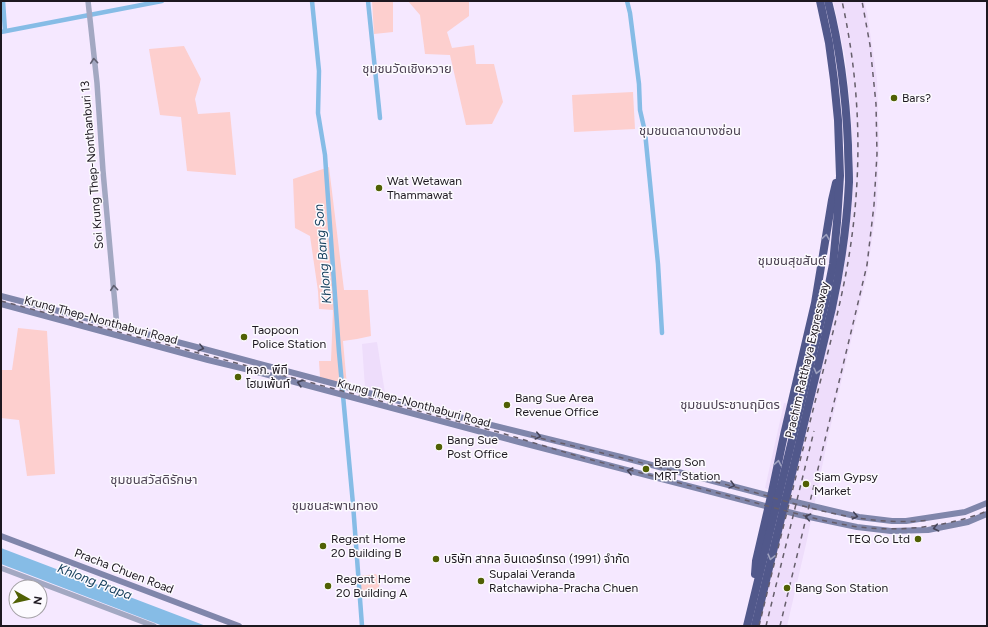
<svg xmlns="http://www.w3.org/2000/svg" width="988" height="627" viewBox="0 0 988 627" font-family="Figtree,'Noto Sans Thai',sans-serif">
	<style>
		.built { fill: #eeddfb }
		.green { fill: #fdcfce }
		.water { fill: #86bce6 }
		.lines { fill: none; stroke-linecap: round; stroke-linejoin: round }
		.canal { stroke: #86bce6; stroke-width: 4.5 }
		.tertiary { stroke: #a3a8c2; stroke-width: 5.5 }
		.secondary { stroke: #8086ab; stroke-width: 6 }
		.motorway { stroke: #51588b; stroke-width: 8 }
		.rail { stroke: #665e6b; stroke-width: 1.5; stroke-dasharray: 5 5; stroke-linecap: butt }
		.oneway { stroke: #606071 }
		.oneway2 { stroke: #9ea1bf }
		.oneway3 { stroke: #454458 }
		.poi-dot { fill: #506004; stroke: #fcfafe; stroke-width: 1.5 }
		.labels { text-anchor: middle; stroke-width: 3; stroke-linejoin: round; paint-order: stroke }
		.poi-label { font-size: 12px; fill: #1d1820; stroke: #fcfafe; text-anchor: start }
		.street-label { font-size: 12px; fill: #1d1820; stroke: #fcfafe }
		.neighbourhood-label { font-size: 13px; fill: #4d4254; stroke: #fcfafe }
		.water-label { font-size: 13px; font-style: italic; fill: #18415e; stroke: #fcfafe }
	</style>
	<rect width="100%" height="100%" fill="#f5e8ff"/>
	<g class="built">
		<path d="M833 1H864L867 12 877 79 879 142 877 204 867 274 829 433 807 540 787 626H757L839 289 852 167V138L850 102 845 57 837 18Z"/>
		<path d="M377 342 385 393 365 388 362 344Z"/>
		<path d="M784 403 789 404 770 490 765 488Z"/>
	</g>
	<g class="green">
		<path d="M372 1H469V16L447 32 452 48 474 45 476 64H494L503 102 492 124 466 125 450 55 425 54 420 15 408 1 393 2V32L374 34Z"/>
		<path d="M184 46 201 79 195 99 198 114 230 112 236 175 187 171 181 117 160 115 149 49Z"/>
		<path d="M633 92 635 129 574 132 572 95Z"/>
		<path d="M329 167 344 290H368L371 336 357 339 343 341 347 386 320 377 319 361H331L333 310 319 309 318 291 310 236 295 228 293 179Z"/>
		<path d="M18 328 47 331 55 474 27 476 19 420 1 418V370H12Z"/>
		<path d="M376 574 381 581 377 592 370 594 360 592V576Z"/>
	</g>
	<path class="water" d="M1 548 206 626H163L1 564Z"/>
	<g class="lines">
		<g class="canal">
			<path d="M3 1 5 31"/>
			<path d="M312 1 319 71 318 113 325 155 326 170 339 352 353 504 362 626"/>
			<path d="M368 1 380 118"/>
			<path d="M627 1 630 13 639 84 640 110 645 132 658 264 662 333"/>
			<path d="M1 32 162 1"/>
		</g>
		<g class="tertiary">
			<path d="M88 1 97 83 103 171 117 327"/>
			<path d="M1 568 154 626"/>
		</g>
		<g class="secondary">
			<path d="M1 296 204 349 463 418 621 457 774 497"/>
			<path d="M1 304 208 360 261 373 519 442 800 515 857 527 891 531 928 530 968 522 987 514"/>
			<path d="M783 499 859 517 892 521H906L926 518 965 512 987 503"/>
			<path d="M1 536 239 626"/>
		</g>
		<g class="motorway">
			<path d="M755 574 756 561 772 492 784 435 815 303 832 200 836 183"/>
			<path d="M747 626 825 304 833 264 837 222 840 176 838 120 834 80 829 43 820 1"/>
			<path d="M755 626 832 308C841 266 847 224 849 182 849 169 848 157 848 145 846 97 840 48 828 1"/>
		</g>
		<g class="rail">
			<path d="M1 301 498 432 584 458 821 520C837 523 853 527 869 528 909 531 950 526 987 511"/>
			<path d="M531 436C600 452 667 469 735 487 798 504 863 528 929 520"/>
			<path d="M759 626C776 556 793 487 811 418 824 366 839 314 848 262 863 174 861 88 842 1"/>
			<path d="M766 626 814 431"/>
			<path d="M780 626 852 328 867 265 874 205 877 154 876 104 870 45 862 1"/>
		</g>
	</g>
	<defs><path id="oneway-chevron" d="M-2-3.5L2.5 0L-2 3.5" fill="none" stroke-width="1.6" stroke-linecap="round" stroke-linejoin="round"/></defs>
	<g class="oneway">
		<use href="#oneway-chevron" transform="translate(94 61) rotate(-95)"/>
		<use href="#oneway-chevron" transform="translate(114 288) rotate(-95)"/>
	</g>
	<g class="oneway2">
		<use href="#oneway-chevron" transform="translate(826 237) rotate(-81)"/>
		<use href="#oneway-chevron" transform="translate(817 371) rotate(104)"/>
		<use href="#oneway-chevron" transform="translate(778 463) rotate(-79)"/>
		<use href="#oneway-chevron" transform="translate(771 557) rotate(104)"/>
	</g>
	<g class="oneway3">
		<use href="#oneway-chevron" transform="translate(201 348) rotate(14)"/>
		<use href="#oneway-chevron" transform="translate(300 383) rotate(-164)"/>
		<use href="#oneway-chevron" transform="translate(538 436) rotate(13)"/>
		<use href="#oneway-chevron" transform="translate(630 471) rotate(-166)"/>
		<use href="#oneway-chevron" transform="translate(732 485) rotate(15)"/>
		<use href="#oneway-chevron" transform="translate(855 516) rotate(12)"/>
		<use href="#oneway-chevron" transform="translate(808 517) rotate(-168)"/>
		<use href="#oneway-chevron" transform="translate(936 528) rotate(168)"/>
	</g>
	<g class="poi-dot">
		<circle cx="894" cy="98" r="4"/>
		<circle cx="379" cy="188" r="4"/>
		<circle cx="244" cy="337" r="4"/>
		<circle cx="238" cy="377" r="4"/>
		<circle cx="507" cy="405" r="4"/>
		<circle cx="439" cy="447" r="4"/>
		<circle cx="646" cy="469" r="4"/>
		<circle cx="806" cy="484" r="4"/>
		<circle cx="918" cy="539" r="4"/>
		<circle cx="323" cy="546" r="4"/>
		<circle cx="436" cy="559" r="4"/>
		<circle cx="481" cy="581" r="4"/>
		<circle cx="328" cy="586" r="4"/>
		<circle cx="787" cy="588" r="4"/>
	</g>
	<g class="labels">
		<g class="poi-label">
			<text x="902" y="102">Bars?</text>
			<text x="387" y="185">Wat Wetawan<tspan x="387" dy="14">Thammawat</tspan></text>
			<text x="252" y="334">Taopoon<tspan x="252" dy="14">Police Station</tspan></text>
			<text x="246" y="374">หจก. พีที<tspan x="246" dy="14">โฮมเพ้นท์</tspan></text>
			<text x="515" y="402">Bang Sue Area<tspan x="515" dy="14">Revenue Office</tspan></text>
			<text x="447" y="444">Bang Sue<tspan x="447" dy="14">Post Office</tspan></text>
			<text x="654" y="466">Bang Son<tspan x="654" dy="14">MRT Station</tspan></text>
			<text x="814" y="481">Siam Gypsy<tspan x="814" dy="14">Market</tspan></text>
			<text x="331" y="543">Regent Home<tspan x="331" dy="14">20 Building B</tspan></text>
			<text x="910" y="543" text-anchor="end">TEQ Co Ltd</text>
			<text x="444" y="563">บริษัท สากล อินเตอร์เทรด (1991) จำกัด</text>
			<text x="489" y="578">Supalai Veranda<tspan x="489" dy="14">Ratchawipha-Pracha Chuen</tspan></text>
			<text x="336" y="583">Regent Home<tspan x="336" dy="14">20 Building A</tspan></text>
			<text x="795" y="592">Bang Son Station</text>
		</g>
		<g class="street-label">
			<text transform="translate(92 165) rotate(-95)" y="4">Soi Krung Thep-Nonthanburi 13</text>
			<text transform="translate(101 320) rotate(15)" y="4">Krung Thep-Nonthaburi Road</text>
			<text transform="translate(807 360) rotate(-77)" y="4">Prachim Ratthaya Expressway</text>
			<text transform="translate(414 403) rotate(15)" y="4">Krung Thep-Nonthaburi Road</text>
			<text transform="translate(124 571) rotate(21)" y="4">Pracha Chuen Road</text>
		</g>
		<g class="neighbourhood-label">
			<text x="407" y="73">ชุมชนวัดเชิงหวาย</text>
			<text x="690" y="135">ชุมชนตลาดบางซ่อน</text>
			<text x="792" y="265">ชุมชนสุขสันต์</text>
			<text x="730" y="409">ชุมชนประชานฤมิตร</text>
			<text x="154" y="484">ชุมชนสวัสดิรักษา</text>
			<text x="335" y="510">ชุมชนสะพานทอง</text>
		</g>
		<g class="water-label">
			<text transform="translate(322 254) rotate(-95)" y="5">Khlong Bang Son</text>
			<text transform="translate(95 581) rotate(21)" y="5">Khlong Prapa</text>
		</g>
	</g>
	<rect width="988" height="627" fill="none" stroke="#1d1820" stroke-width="4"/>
	<g transform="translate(28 599) rotate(98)"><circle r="19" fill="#fcfafe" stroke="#a3a0a5"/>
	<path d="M0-3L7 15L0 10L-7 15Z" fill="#506004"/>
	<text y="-6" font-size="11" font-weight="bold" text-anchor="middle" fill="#1d1820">N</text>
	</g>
</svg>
